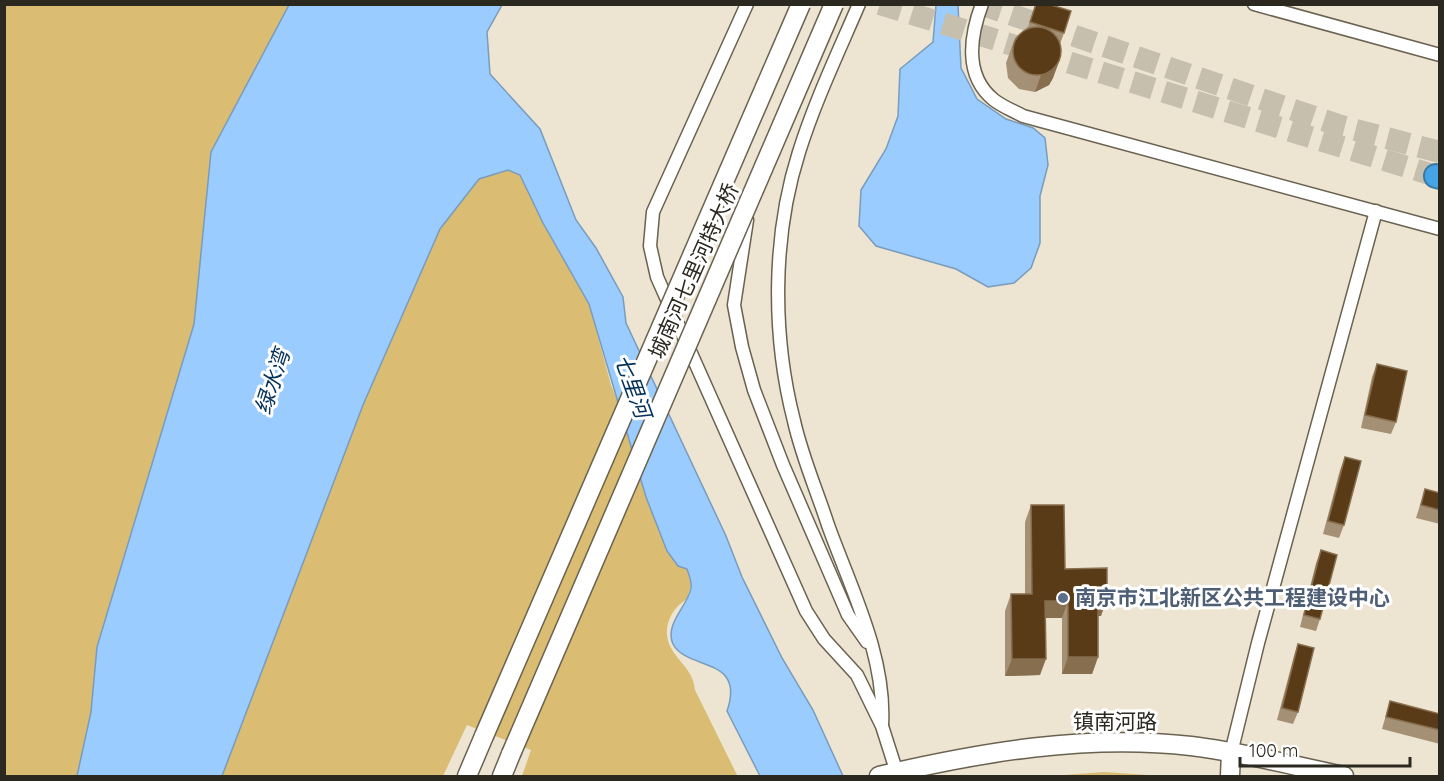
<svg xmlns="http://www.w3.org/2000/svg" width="1444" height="781" viewBox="0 0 1444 781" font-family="Quicksand,'Noto Sans SC',sans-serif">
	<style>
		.green { fill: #dabd72 }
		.water { fill: #9bccff; stroke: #799bbc; stroke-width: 1.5 }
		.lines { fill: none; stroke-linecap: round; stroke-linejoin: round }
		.highway-tunnel { stroke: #c6bfae; stroke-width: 22; stroke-dasharray: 22 11; stroke-linecap: butt }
		.street-casing { stroke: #696250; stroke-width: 15 }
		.secondary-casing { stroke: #696250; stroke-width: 21 }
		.highway-casing { stroke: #3b79a1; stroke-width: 26 }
		.street { stroke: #fff; stroke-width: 12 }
		.secondary { stroke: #fff; stroke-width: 18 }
		.highway { stroke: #44a4e6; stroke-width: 22 }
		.secondary-bridge-casing { stroke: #696250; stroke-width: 21; stroke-linecap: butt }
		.secondary-bridge { stroke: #fff; stroke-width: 18 }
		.wall { fill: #a49074 }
		.shaded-wall { fill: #866e4f }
		.building { fill: #5a3b17; stroke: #866e4f; stroke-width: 1.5 }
		.service-dot { fill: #5c6f8a; stroke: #fff; stroke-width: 2 }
		.labels { text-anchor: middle; stroke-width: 6; stroke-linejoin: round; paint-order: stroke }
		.street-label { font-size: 21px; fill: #2b2820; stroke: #fff }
		.service-label { font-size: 21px; font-weight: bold; fill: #4e5e75; stroke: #fff; text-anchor: start }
		.water-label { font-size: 22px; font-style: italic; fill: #033159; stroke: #fff }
	</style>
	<rect width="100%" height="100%" fill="#ede5d1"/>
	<g class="green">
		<path d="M4 5H289L211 152 194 324 97 647 91 712 77 776H5Z"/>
		<path d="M508 170 520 175 543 223 589 304 611 385 687 569 691 585 687 599C670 609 661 630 671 648 680 664 693 670 695 690L737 775 522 776 531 750 467 725 443 776H222L363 405 440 229 479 179Z"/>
		<path d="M1104 772 1163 776H1051Z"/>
	</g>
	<g class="water">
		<path d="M289 5H502L487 32 490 74 540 129 576 220 596 248 623 297 626 323 726 536 742 577 782 658 813 710 843 776H760L727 711C746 656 687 671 673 644 664 624 688 606 691 588 692 582 689 575 687 569L678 566 667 551 646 497 589 304 543 223 520 175 508 170 479 179 440 229 363 405 222 776H77L91 712 97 647 194 324 211 152Z"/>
		<path d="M936 5H958L961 68 977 99 1006 119 1033 128 1045 138 1048 165 1040 196V243L1031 268 1014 283 988 287 956 269 876 246 859 226 861 190 886 149 898 116 900 69 933 42Z"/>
	</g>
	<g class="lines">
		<g class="highway-tunnel">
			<path d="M880 4 1436 176"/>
			<path d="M980 4 1341 126 1440 152"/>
		</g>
		<g class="street-casing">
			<g id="street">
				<path d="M747 4 653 212 650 246 657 277 806 611 824 639 857 675 882 726 897 773"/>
				<path d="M859 4C838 53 815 101 799 152 772 237 772 335 794 421 802 457 817 491 828 525 851 589 886 656 882 725"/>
				<path d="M982 4C970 36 964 76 994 100 1003 107 1014 111 1023 116L1440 229"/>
				<path d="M1254 4 1440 55"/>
				<path d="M747 220 734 305 742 347 754 390 783 465 848 615 867 642"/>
				<path d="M1231 753 1258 643 1376 211"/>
			</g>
		</g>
		<g class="secondary-casing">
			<g id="secondary">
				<path d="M467 776 484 736"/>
				<path d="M502 776 511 754"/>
				<path d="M879 776C981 752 1087 734 1191 746 1243 752 1293 766 1344 776"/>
				<path d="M1230 776 1231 753"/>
			</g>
		</g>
		<g class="highway-casing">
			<path id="highway" d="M1436 176 1440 177"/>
		</g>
		<use href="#street" class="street"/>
		<use href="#secondary" class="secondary"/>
		<use href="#highway" class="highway"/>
		<g class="secondary-bridge-casing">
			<g id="secondary-bridge">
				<path d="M484 736 801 4"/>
				<path d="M511 754 834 4"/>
			</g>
		</g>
		<use href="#secondary-bridge" class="secondary-bridge"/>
	</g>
	<g class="wall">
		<path d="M1036 4 1064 33 1060 44 1053 78 1049 85 1035 92 1019 89 1008 78 1006 63 1015 38 1028 27Z"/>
		<path d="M1377 364 1396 422 1391 434 1361 428 1372 377Z"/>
		<path d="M1345 457 1344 525 1339 538 1323 534 1340 470Z"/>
		<path d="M1425 489 1440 493V524L1416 518Z"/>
		<path d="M1031 505 1065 569 1101 616H1098V657L1092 674H1062V618H1046L1040 675 1005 676V611L1011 594H1025V522Z"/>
		<path d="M1321 550 1320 619 1316 631 1300 627 1316 563Z"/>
		<path d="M1298 644V712L1293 724 1277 720 1294 656Z"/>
		<path d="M1390 701 1440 714V744L1382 729Z"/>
	</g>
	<g class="shaded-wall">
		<path d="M1059 62 1053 78 1049 85 1035 92 1041 75Z"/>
		<path d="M1098 599H1107L1101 616H1092Z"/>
		<path d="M1045 601H1068L1062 618H1039Z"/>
		<path d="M1068 657H1098L1092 674H1062Z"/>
		<path d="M1012 659H1046L1040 675 1005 676Z"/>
	</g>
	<g class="building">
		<path d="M1036 4H1048L1071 11 1064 33 1030 22Z"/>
		<circle cx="1037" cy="51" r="24"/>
		<path d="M1377 364 1407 371 1396 422 1365 415Z"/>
		<path d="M1345 457 1361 461 1344 525 1328 521Z"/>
		<path d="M1425 489 1440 493V510L1421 505Z"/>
		<path d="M1031 505H1064L1065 569 1107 568V599H1098V657H1068V601H1045L1046 659H1012L1011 594H1032Z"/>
		<path d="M1321 550 1337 555 1320 619 1304 615Z"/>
		<path d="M1298 644 1314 648 1298 712 1282 708Z"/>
		<path d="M1390 701 1440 714V730L1386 717Z"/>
	</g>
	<circle class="service-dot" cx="1063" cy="598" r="6"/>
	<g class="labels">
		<g class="street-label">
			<text transform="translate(694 271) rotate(-66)" y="7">城南河七里河特大桥</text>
			<text x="1115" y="729">镇南河路</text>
		</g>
		<g class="service-label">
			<text x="1075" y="605">南京市江北新区公共工程建设中心</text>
		</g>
		<g class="water-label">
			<text transform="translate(272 382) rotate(-72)" y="8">绿水湾</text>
			<text transform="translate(633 386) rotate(70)" y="8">七里河</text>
		</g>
	</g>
	<rect width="1444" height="781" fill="none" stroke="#2b2820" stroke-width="12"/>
	<path d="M1240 757v9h170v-9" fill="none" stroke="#2b2820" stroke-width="3"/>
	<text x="1249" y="757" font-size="18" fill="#2b2820" stroke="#ffffff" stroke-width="4.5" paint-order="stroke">100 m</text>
</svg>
